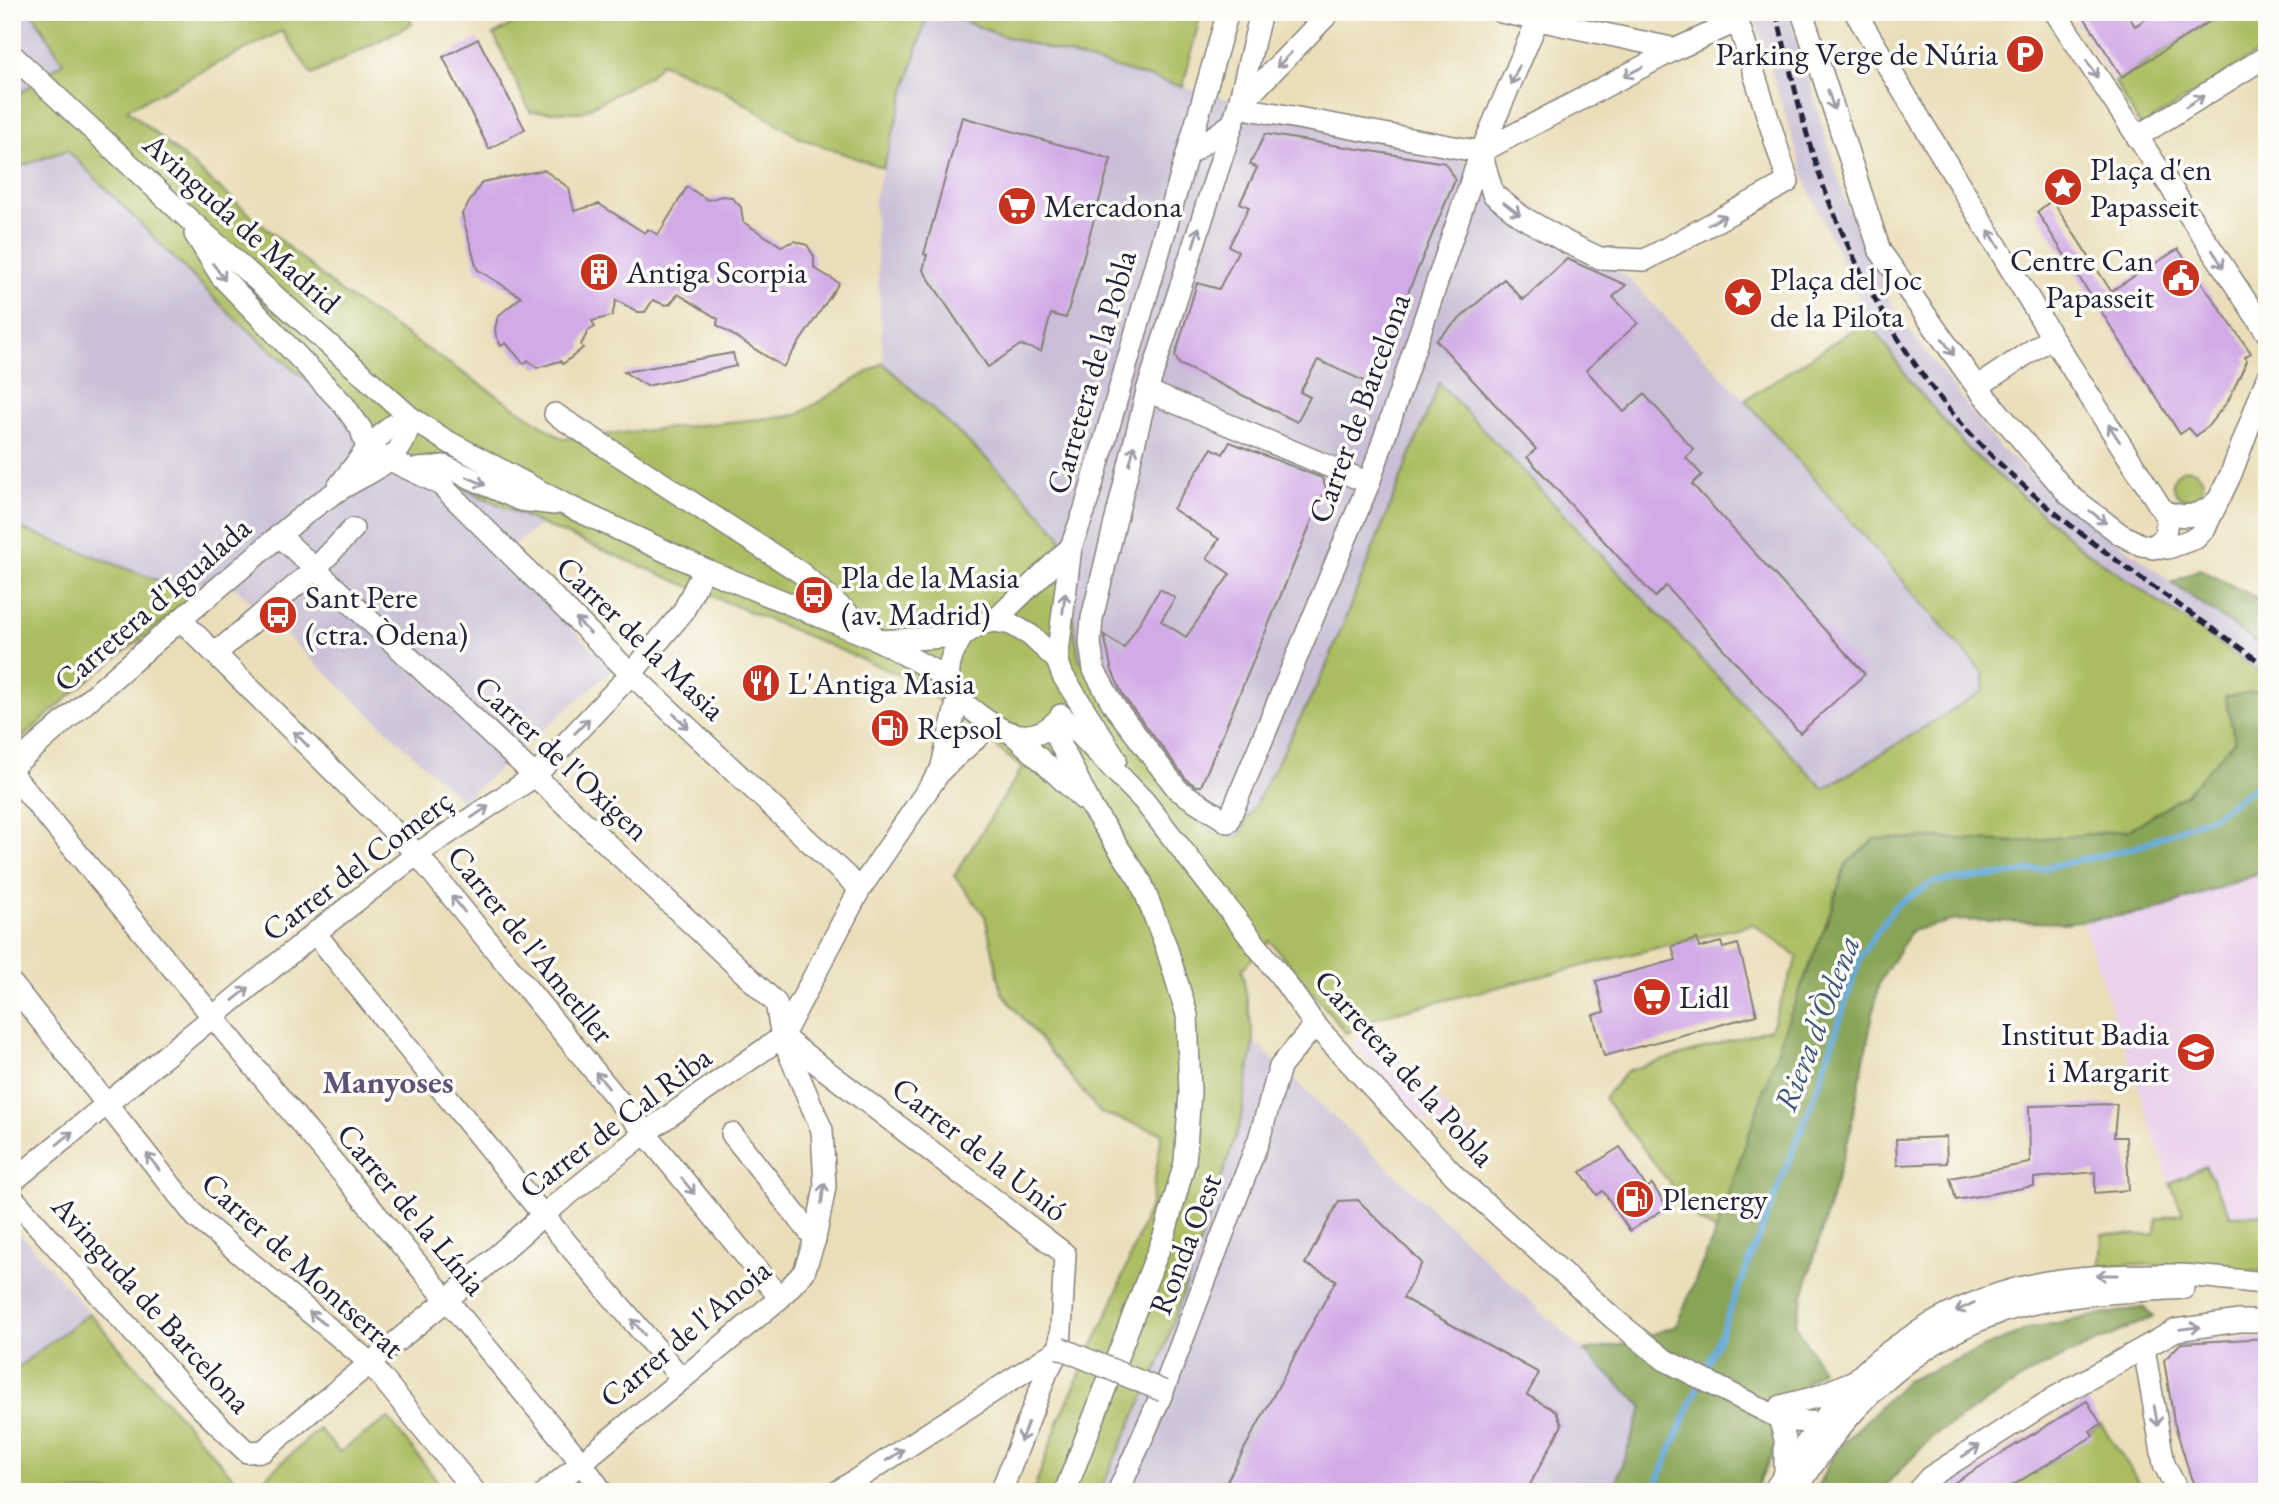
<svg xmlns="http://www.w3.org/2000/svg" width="2279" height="1504" viewBox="0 0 2279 1504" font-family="'EB Garamond',serif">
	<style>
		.built { fill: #ead1ec }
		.industrial { fill: #cabfd6 }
		.green { fill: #abbd61; stroke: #66704e; stroke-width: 2 }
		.forest { fill: #88a457; stroke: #556349; stroke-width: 2 }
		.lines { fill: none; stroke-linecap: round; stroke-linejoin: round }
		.stream { stroke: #66aadb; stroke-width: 6 }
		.building { fill: #d1aae7 }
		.minor-casing { stroke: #86807a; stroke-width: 24 }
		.minor { stroke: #fff; stroke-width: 21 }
		.rail { stroke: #22223b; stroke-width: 5; stroke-dasharray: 10 5; stroke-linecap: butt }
		.minor-bridge-casing { stroke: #86807a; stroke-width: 24; stroke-linecap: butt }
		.minor-bridge { stroke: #fff; stroke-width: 21 }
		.oneway { stroke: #9c9ca7 }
		.labels { text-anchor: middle; stroke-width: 7; stroke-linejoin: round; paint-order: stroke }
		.poi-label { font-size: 32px; fill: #22223b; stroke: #fdfcf7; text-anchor: start }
		.street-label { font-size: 32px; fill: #22223b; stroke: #fdfcf7 }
		.water-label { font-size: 33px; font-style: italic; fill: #3d587b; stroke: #fdfcf7 }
		.neighbourhood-label { font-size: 33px; font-weight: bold; fill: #5f5277; stroke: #fdfcf7 }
	</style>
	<rect width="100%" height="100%" fill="#fdfcf7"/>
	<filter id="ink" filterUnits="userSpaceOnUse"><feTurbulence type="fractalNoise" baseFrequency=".0143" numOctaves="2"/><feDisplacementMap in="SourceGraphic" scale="14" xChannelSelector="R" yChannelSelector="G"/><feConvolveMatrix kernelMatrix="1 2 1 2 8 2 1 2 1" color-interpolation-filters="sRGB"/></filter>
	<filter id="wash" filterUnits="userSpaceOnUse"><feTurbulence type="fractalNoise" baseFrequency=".00686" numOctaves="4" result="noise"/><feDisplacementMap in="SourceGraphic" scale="28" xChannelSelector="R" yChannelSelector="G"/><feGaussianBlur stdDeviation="1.57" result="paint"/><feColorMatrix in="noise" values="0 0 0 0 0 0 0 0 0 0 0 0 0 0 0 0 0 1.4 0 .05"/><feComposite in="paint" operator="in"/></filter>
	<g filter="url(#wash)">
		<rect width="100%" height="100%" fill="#eadeb9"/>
		<g class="built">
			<path d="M2069 12H2224L2115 82Z"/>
			<path d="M2267 871V1214L2231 1216 2205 1166 2170 1183 2082 920 2151 912Z"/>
			<path d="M1375 1032 1480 1143 1423 1119 1352 1043Z"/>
		</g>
		<g class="industrial">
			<path d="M12 12H32L63 62 12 99Z"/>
			<path d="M928 12H940L1000 35 1183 87 1477 164 1627 277 1745 400 1984 674 1983 691 1824 789 1440 383 1324 672 1238 839 1212 832 1170 794 1079 658 1060 535 1018 488 883 363 874 199Z"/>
			<path d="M1753 12H1788L1845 200 1896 313 2000 449 2172 583 2267 650V677L2080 547 1969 450 1909 380 1870 322 1807 185Z"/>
			<path d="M67 149 234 318 454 484 541 524 501 555 612 670 462 801 235 587 196 595 12 525V169Z"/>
			<path d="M1254 1042 1643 1407 1612 1492H1099L1159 1365 1240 1123Z"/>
			<path d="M12 1224 89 1313 12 1372Z"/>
		</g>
		<g class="green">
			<path d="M32 12H408L412 24 312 75 282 31 127 109 341 292 563 439 797 415 883 363 1018 488 1060 535 1079 658 1170 794 1212 832 1238 838 1324 672 1439 383 1824 789 1983 691 1984 674 1745 400 1862 324 1870 322 1909 380 1969 450 2080 547 2267 677V689L2225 697 2235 740 2186 794 2129 830 2017 842 1939 838 1875 839 1846 864 1828 919 1785 1028 1716 1231 1698 1220 1604 1098 1627 1071 1770 1029 1798 957 1753 924 1381 1016 1346 1033 1270 941 1242 969 1254 1042 1240 1123 1159 1365 1099 1492H1033L1059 1420 1112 1304 1151 1203 1162 1133 1100 1113 1002 993 985 916 954 876 1022 768 916 682 541 524 454 484 359 425 234 318 67 150 12 169V99L63 62Z"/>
			<path d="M531 12H928L883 168 800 138 721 89 661 63 649 76 582 112H530L494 35Z"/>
			<path d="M940 12H1201L1183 87 1000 35Z"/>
			<path d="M2224 12H2267V47L2141 127 2115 82Z"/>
			<circle cx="2188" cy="484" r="15"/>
			<path d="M12 525 196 595 74 692 12 747Z"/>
			<path d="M2205 1166 2231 1216 2267 1214V1272L2133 1264 2100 1266 2102 1234 2154 1235 2157 1219 2183 1213 2170 1183Z"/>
			<path d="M89 1313 246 1492H12V1372Z"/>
			<path d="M388 1418 446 1492H249L319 1429 339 1452Z"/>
			<path d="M2101 1424 2145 1492H2002L2015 1484 2012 1479 2037 1470 2053 1461Z"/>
		</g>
		<g class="forest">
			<path d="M2199 569 2267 603V650L2172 583Z"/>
			<path d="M2267 689V871L2151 912 2063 923 1955 920 1911 931 1879 983 1849 1136 1795 1324 1822 1370 1807 1382 1754 1492H1612L1643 1407 1584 1351 1621 1345 1676 1326 1716 1231 1785 1028 1828 919 1846 864 1875 839 1939 838 2017 842 2129 830 2186 794 2235 740 2225 697Z"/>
			<path d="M2144 1307 2153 1317 2041 1367 1933 1436 1879 1492H1815L1835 1451 1906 1381 2030 1328Z"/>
		</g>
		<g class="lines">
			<path class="stream" d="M1653 1492 1718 1340 1817 1090 1861 955 1896 905 1934 882 2020 873 2131 849 2215 815 2267 778"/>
		</g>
		<g id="blocks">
			<g class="building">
				<path d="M2081 12H2126L2135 26 2156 12H2224L2122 77Z"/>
				<path d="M478 39 525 129 489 149 443 57Z"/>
				<path d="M962 117 1111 159 1066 318 1051 314 1041 351 1020 345 988 367 923 270 927 255 924 254Z"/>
				<path d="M1265 134 1445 163 1455 180 1370 384 1318 360 1300 392 1310 397 1297 422 1179 364 1175 356 1197 283 1219 289 1238 251 1229 246 1249 207 1240 203 1257 168 1250 164Z"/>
				<path d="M544 170 569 188 574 211 599 204 645 233 648 229 658 235 687 187 708 200 722 196 731 197 741 207 743 222 781 246 795 241 807 245 814 256V268L839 283 783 367 717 325 718 319 678 294 670 304 665 305 653 300 645 312H638L616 300 612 316 592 321 595 327 588 331 581 345 583 348 563 364 560 361 537 368 528 360 524 364 506 343 501 346 496 336 495 329 498 316 521 297 477 269 462 214 482 182Z"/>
				<path d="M2052 200 2111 291 2178 249 2251 353 2245 357 2247 361 2228 401 2208 426 2196 436 2189 428 2180 434 2037 212Z"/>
				<path d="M1567 259 1626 285 1613 297 1638 323 1586 370 1624 412 1644 394 1694 450 1686 458 1702 475 1692 484 1865 674 1800 733 1666 586 1655 597 1527 457 1536 449 1436 340 1504 279 1523 300Z"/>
				<path d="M733 353 736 366 647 386 624 372Z"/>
				<path d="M1230 442 1322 478 1326 487 1201 786H1196L1187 780 1124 697 1112 671 1104 635 1124 648 1160 589 1175 598 1161 621 1186 637 1230 574 1207 558 1219 539 1173 509 1212 448 1223 454Z"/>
				<path d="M1697 939 1699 948 1721 942 1723 948 1738 944 1757 1015 1604 1056 1593 1015 1604 1012 1596 981 1676 960 1672 946Z"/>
				<path d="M2117 1104 2114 1137H2126L2129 1190 2095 1193V1172L2034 1178V1186L1956 1200 1950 1178 2030 1163 2029 1106Z"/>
				<path d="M1946 1137 1947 1163 1897 1165 1896 1139Z"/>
				<path d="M1620 1147 1647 1188 1652 1184 1667 1207 1630 1231 1603 1191 1597 1195 1581 1172Z"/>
				<path d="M1358 1200 1422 1263 1403 1298 1539 1373 1527 1395 1556 1411 1562 1425 1526 1492H1221L1336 1280 1305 1264 1339 1201Z"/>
				<path d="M2267 1338V1482L2252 1492H2198L2191 1478 2174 1422 2164 1360 2181 1343Z"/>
				<path d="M2087 1401 2101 1424 2090 1431 2093 1436 2002 1492H1939Z"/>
			</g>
		</g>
	</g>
	<g filter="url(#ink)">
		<use href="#blocks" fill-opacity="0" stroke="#86807a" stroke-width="2"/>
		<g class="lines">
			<g class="minor-casing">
				<g id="minor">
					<path d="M1261 12 1238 107 1147 391 1092 618 1090 643 1094 670 1114 706 1178 790 1228 822 1369 483 1481 152 1541 12"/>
					<path d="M1501 12 1676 49"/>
					<path d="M1802 12 1880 251 1977 387 2068 494 2120 534 2141 545 2168 548 2196 538 2205 528 2231 474 2267 378"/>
					<path d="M1855 12 2052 337 2163 511 2167 519 2165 536 2153 548"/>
					<path d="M2055 12 2267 333"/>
					<path d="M12 55 183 214 410 417 445 440 566 505 704 569 880 641 949 679"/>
					<path d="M1239 106 1330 12"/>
					<path d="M1238 107 1481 152"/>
					<path d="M2137 137 2267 56"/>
					<path d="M1481 152 1493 194 1522 217 1568 243 1600 258 1645 260 1788 182 1735 12"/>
					<path d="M1481 152 1676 49 1738 21"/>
					<path d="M1187 155 1233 123"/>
					<path d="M195 234 221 276 344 405 361 429 367 449"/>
					<path d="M1977 387 2052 337"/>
					<path d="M1147 391 1369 483"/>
					<path d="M555 414 801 573 880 641 962 636 980 624 994 621 1011 624 1030 635 1057 660 1063 676 1116 759"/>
					<path d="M367 449 440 484 631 674 860 889"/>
					<path d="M412 470 444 466 520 500 554 504"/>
					<path d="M338 487 367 449 390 427 410 417"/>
					<path d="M2163 511C2183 519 2201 517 2217 501"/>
					<path d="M280 536 776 1003 782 1037 822 1130 825 1187 815 1239 804 1272 780 1298 546 1492"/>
					<path d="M181 620 417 854 780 1298"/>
					<path d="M994 621 1071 547"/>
					<path d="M962 636C955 649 947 663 949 678 951 694 963 703 975 712 1003 734 1034 749 1061 716"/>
					<path d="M215 654 315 569 353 529"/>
					<path d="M1057 660 1071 547 1085 509 1228 12"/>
					<path d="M1061 715 1144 801 1282 978 1315 1025 1455 1176 1614 1319 1665 1360 1779 1418 1793 1421 1821 1423 1877 1386"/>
					<path d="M1052 727 1092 808 1141 882 1166 946 1187 1015 1190 1092 1185 1162 1164 1236 1065 1492"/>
					<path d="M1013 734 1083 799"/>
					<path d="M12 767C87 702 161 635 237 572 269 545 301 514 336 492 369 470 406 464 410 417"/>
					<path d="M941 770 958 698"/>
					<path d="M12 774 581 1462 602 1492"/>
					<path d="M315 933 543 1215 682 1379"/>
					<path d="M12 984 196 1217 369 1362 475 1492"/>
					<path d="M785 1039 1065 1254 1060 1348 1047 1372 1001 1492"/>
					<path d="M732 1134 815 1239"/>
					<path d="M12 1182 315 933 417 854 535 776 631 674 683 612 704 569"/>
					<path d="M12 1197 202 1409 247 1452 263 1451 447 1300 543 1215 645 1133 782 1037 860 889 941 770 991 725"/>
					<path d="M2144 1349 2164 1464 2178 1492"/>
					<path d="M1781 1406 1816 1397 1854 1381"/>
					<path d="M1779 1418 1785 1439V1474"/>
					<path d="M837 1492 1056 1351"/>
					<path d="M1118 1492 1163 1391 1259 1139 1280 1067 1315 1025"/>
					<path d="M1773 1492C1799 1454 1824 1415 1855 1381 1877 1358 1904 1340 1931 1324 2012 1278 2081 1274 2172 1275 2203 1275 2235 1281 2267 1283"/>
					<path d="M1796 1492C1848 1401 1931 1324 2035 1303 2084 1293 2134 1291 2184 1288"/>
					<path d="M1917 1492 1930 1477 2054 1398 2176 1330 2239 1321H2267"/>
				</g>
			</g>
			<use href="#minor" class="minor"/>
			<path class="rail" d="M1776 12C1793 79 1807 148 1833 211 1869 298 1919 383 1986 450 2069 534 2171 598 2267 667"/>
			<g class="minor-bridge-casing">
				<path id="minor-bridge" d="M1060 1348 1163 1391"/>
			</g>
			<use href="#minor-bridge" class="minor-bridge"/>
		</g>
		<defs><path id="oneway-shaft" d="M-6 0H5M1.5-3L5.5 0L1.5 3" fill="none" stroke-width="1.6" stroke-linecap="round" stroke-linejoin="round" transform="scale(1.75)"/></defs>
		<g class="oneway">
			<use href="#oneway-shaft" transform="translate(1284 60) rotate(134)"/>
			<use href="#oneway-shaft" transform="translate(2092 69) rotate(57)"/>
			<use href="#oneway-shaft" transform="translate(1633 72) rotate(152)"/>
			<use href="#oneway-shaft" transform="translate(1515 75) rotate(114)"/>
			<use href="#oneway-shaft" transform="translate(1831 100) rotate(72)"/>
			<use href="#oneway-shaft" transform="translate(2195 101) rotate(-32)"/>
			<use href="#oneway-shaft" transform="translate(1512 209) rotate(38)"/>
			<use href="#oneway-shaft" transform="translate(1717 220) rotate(-29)"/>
			<use href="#oneway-shaft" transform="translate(1196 237) rotate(-72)"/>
			<use href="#oneway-shaft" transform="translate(1994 239) rotate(-121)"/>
			<use href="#oneway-shaft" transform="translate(2218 259) rotate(57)"/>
			<use href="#oneway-shaft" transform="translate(219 272) rotate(54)"/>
			<use href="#oneway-shaft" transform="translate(1948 347) rotate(55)"/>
			<use href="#oneway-shaft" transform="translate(2114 433) rotate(-123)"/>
			<use href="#oneway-shaft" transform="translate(1132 455) rotate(-76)"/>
			<use href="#oneway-shaft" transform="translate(476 481) rotate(24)"/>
			<use href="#oneway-shaft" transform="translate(2098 517) rotate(37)"/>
			<use href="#oneway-shaft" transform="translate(1064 603) rotate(-83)"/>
			<use href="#oneway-shaft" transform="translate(583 626) rotate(-135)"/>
			<use href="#oneway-shaft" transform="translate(681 721) rotate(43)"/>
			<use href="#oneway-shaft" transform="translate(582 726) rotate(-46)"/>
			<use href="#oneway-shaft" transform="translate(301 739) rotate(-135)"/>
			<use href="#oneway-shaft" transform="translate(480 812) rotate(-34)"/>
			<use href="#oneway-shaft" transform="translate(458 904) rotate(-129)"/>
			<use href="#oneway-shaft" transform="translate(241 994) rotate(-39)"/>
			<use href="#oneway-shaft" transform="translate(602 1080) rotate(-129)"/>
			<use href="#oneway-shaft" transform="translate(65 1138) rotate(-40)"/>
			<use href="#oneway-shaft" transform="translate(153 1162) rotate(-128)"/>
			<use href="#oneway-shaft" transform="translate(688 1186) rotate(51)"/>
			<use href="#oneway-shaft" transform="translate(823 1193) rotate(-82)"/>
			<use href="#oneway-shaft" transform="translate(2107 1275) rotate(180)"/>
			<use href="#oneway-shaft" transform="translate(1965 1307) rotate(154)"/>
			<use href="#oneway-shaft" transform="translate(317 1318) rotate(-140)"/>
			<use href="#oneway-shaft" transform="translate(638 1327) rotate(-130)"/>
			<use href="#oneway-shaft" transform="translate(2190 1328) rotate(-7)"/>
			<use href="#oneway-shaft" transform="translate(2156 1416) rotate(80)"/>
			<use href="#oneway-shaft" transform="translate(1024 1432) rotate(111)"/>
			<use href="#oneway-shaft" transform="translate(1971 1451) rotate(-33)"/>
			<use href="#oneway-shaft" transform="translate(895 1455) rotate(-33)"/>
		</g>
	</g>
	<defs>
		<g id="parking-disc" transform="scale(2.0125)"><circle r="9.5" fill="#c8321e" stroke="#fdfcf7"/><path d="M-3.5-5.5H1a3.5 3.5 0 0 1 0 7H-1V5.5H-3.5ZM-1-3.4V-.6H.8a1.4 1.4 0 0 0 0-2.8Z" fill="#fff"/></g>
		<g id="sight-disc" transform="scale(2.0125)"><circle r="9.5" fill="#c8321e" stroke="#fdfcf7"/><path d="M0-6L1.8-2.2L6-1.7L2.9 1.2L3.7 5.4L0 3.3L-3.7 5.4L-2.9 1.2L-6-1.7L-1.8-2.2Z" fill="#fff"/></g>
		<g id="supermarket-disc" transform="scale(2.0125)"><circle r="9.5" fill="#c8321e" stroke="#fdfcf7"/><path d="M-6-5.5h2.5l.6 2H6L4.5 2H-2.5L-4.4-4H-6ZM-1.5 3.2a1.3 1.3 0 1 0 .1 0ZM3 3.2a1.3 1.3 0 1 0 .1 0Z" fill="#fff"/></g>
		<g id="building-disc" transform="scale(2.0125)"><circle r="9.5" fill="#c8321e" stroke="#fdfcf7"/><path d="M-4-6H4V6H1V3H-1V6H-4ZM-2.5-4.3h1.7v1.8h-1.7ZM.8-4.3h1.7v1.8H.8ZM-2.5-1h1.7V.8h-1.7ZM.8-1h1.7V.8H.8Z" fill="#fff"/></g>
		<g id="civic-disc" transform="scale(2.0125)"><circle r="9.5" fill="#c8321e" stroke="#fdfcf7"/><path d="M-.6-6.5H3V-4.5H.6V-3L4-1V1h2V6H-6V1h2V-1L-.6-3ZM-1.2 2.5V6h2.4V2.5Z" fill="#fff"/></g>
		<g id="bus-disc" transform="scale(2.0125)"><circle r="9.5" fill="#c8321e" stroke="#fdfcf7"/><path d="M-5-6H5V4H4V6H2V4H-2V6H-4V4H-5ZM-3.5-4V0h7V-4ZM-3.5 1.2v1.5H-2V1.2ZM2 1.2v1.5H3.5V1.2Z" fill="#fff"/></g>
		<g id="restaurant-disc" transform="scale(2.0125)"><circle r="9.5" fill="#c8321e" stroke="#fdfcf7"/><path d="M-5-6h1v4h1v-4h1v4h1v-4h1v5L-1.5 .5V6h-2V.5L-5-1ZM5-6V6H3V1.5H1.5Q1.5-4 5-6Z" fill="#fff"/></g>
		<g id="fuel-disc" transform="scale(2.0125)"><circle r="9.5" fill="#c8321e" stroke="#fdfcf7"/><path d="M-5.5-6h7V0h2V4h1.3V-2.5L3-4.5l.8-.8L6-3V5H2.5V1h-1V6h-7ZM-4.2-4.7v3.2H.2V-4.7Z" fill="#fff"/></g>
		<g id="school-disc" transform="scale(2.0125)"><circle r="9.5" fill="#c8321e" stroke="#fdfcf7"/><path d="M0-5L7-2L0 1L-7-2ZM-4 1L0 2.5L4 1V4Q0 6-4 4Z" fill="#fff"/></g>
	</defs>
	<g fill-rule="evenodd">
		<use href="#parking-disc" x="2025" y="54"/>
		<use href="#sight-disc" x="2063" y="187"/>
		<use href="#supermarket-disc" x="1017" y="206"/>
		<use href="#building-disc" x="599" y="272"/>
		<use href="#civic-disc" x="2181" y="278"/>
		<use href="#sight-disc" x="1743" y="297"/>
		<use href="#bus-disc" x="814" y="595"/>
		<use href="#bus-disc" x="278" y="615"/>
		<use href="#restaurant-disc" x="761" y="683"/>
		<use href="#fuel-disc" x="890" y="728"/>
		<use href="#supermarket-disc" x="1652" y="997"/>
		<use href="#school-disc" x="2196" y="1052"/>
		<use href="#fuel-disc" x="1635" y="1199"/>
	</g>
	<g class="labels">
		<g class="poi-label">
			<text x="1998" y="65" text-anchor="end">Parking Verge de Núria</text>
			<text x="2090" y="180">Plaça d'en<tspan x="2090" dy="37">Papasseit</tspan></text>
			<text x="1044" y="217">Mercadona</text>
			<text x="2154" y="271" text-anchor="end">Centre Can<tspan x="2154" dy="37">Papasseit</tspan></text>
			<text x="626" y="283">Antiga Scorpia</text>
			<text x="1770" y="290">Plaça del Joc<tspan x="1770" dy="37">de la Pilota</tspan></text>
			<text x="841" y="588">Pla de la Masia<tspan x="841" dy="37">(av. Madrid)</tspan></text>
			<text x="305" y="608">Sant Pere<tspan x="305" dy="37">(ctra. Òdena)</tspan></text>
			<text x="788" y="694">L'Antiga Masia</text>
			<text x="917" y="739">Repsol</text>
			<text x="1679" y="1008">Lidl</text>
			<text x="2169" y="1045" text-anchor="end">Institut Badia<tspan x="2169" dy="37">i Margarit</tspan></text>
			<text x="1662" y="1210">Plenergy</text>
		</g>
		<g class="street-label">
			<text transform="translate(242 223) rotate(42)" y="11">Avinguda de Madrid</text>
			<text transform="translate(1091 372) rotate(-74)" y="11">Carretera de la Pobla</text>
			<text transform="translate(1359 408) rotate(-70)" y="11">Carrer de Barcelona</text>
			<text transform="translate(152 604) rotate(-41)" y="11">Carretera d'Igualada</text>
			<text transform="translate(641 638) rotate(44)" y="11">Carrer de la Masia</text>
			<text transform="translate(562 758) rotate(43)" y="11">Carrer de l'Oxigen</text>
			<text transform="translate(357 865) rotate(-37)" y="11">Carrer del Comerç</text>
			<text transform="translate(531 944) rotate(51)" y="11">Carrer de l'Ametller</text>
			<text transform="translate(1405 1068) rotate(48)" y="11">Carretera de la Pobla</text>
			<text transform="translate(615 1122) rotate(-37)" y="11">Carrer de Cal Riba</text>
			<text transform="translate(980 1149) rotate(38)" y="11">Carrer de la Unió</text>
			<text transform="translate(412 1209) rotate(50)" y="11">Carrer de la Línia</text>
			<text transform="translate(1185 1244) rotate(-69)" y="11">Ronda Oest</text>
			<text transform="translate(303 1265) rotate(42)" y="11">Carrer de Montserrat</text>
			<text transform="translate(152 1304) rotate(48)" y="11">Avinguda de Barcelona</text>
			<text transform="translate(685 1333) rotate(-40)" y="11">Carrer de l'Anoia</text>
		</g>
		<g class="water-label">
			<text transform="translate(1816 1023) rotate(-69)" y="12">Riera d'Òdena</text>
		</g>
		<g class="neighbourhood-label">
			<text x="388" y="1093">Manyoses</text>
		</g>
	</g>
	<rect width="2279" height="1504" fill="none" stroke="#fdfcf7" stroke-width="42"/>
</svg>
